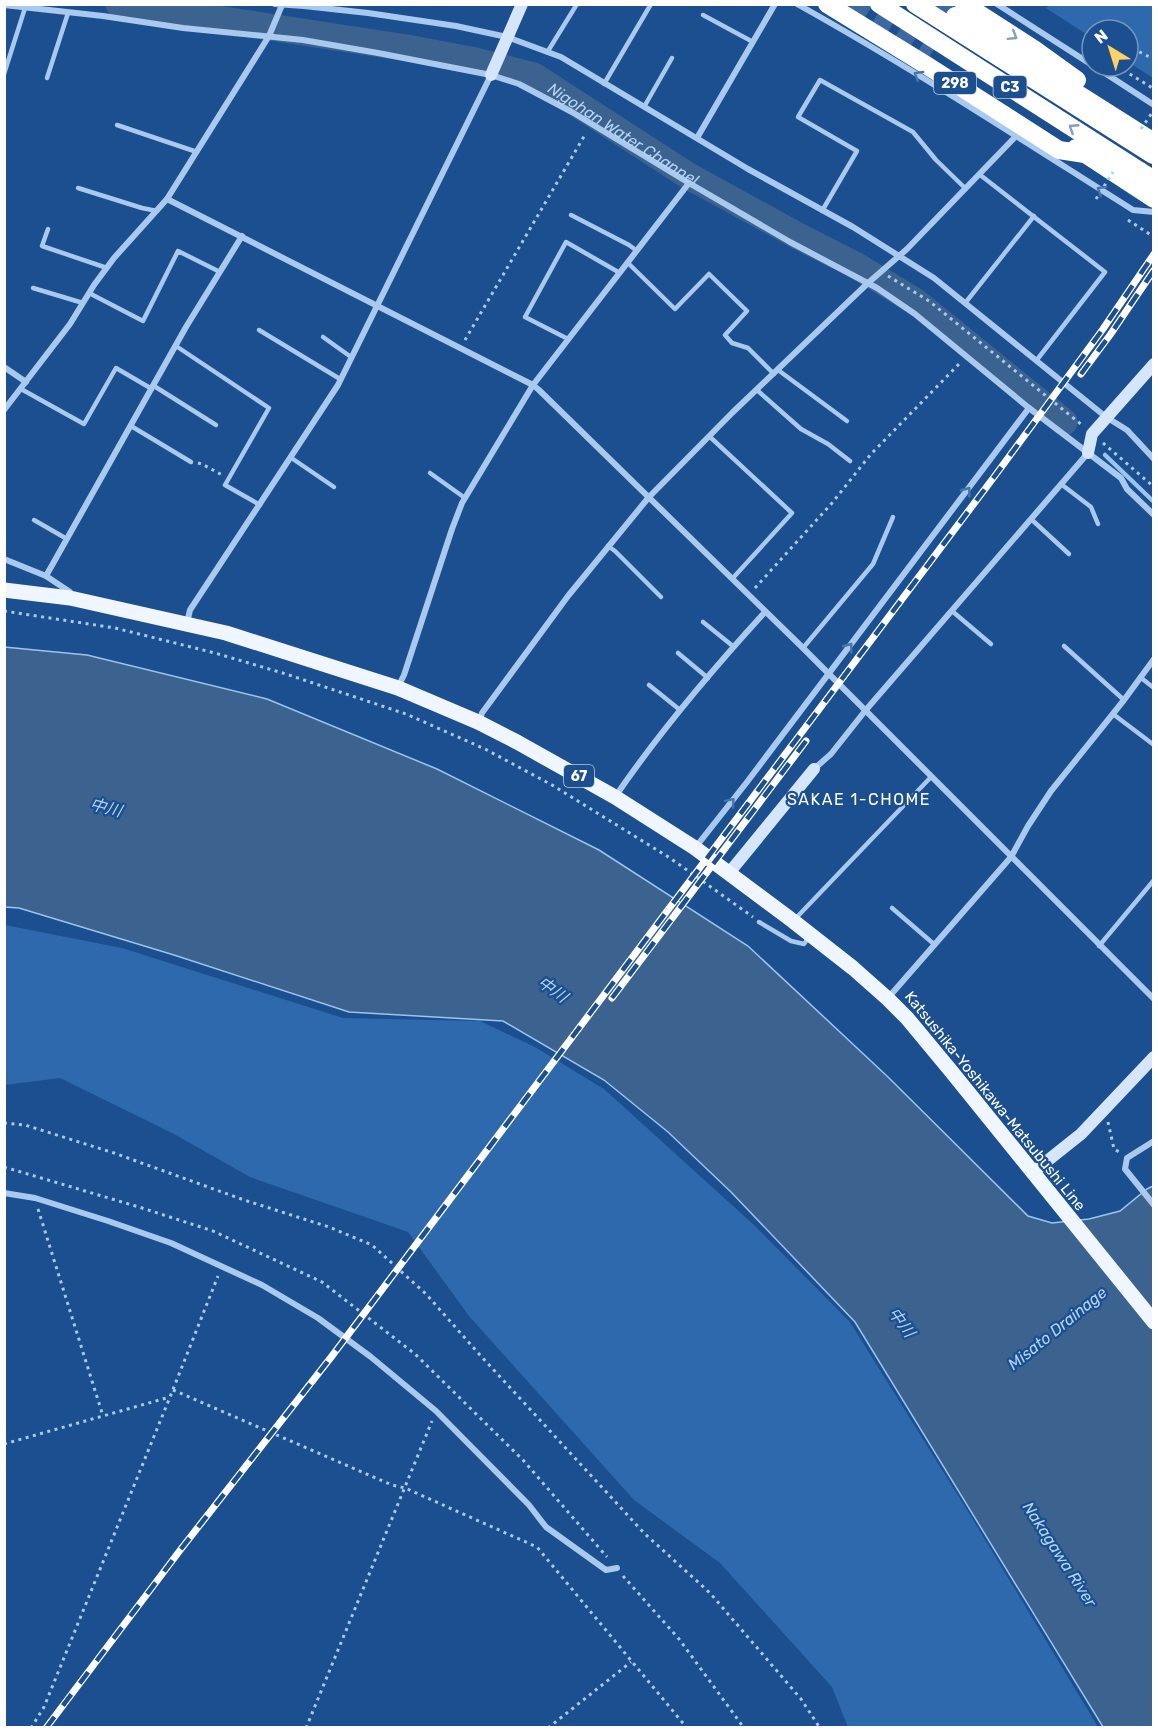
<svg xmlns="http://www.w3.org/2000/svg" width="1158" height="1732" viewBox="0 0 1158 1732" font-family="Rubik,'Noto Sans JP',sans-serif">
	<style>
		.green { fill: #2e69ad }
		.water { fill: #3c6290; stroke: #9cc4f0; stroke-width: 1.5 }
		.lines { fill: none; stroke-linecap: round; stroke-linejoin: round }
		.stream { stroke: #9cc4f0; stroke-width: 4.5 }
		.river { stroke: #3c6290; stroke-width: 27 }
		.highway-tunnel { stroke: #3d69a0; stroke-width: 18; stroke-dasharray: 18 9; stroke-linecap: butt }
		.path { stroke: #a9c9ee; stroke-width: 3; stroke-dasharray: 3 4.5; stroke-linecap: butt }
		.lane { stroke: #a9c9ee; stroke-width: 4.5 }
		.street { stroke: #a9c9ee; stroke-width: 6 }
		.secondary { stroke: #d6e6fa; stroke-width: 12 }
		.primary { stroke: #f0f6ff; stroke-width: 15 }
		.highway { stroke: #fff; stroke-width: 18 }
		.rail-casing { stroke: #fff; stroke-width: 7 }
		.rail { stroke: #1b4f8f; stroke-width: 4.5; stroke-dasharray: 14; stroke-linecap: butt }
		.path-bridge { stroke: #a9c9ee; stroke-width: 3; stroke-dasharray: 3 4.5; stroke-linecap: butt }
		.highway-bridge { stroke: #fff; stroke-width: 18 }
		.oneway { stroke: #829ec1 }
		.oneway2 { stroke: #4674ac }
		.labels { text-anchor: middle; stroke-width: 4.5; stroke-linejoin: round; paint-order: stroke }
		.shield { fill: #1b4f8f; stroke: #bbcadd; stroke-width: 1.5 }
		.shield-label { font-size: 14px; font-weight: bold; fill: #fff }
		.street-label { font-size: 15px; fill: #fff; stroke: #1b4f8f }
		.water-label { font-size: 16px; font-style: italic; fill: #b5d3f5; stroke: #1b4f8f }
		.neighbourhood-label { font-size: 16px; letter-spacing: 1.5px; fill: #fff; stroke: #1b4f8f }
	</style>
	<rect width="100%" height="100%" fill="#1b4f8f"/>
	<g class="green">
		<path d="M1049 5H1153V78L1128 62V30H1092V38L1046 8Z"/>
		<path d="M5 925 122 948 343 1018 480 1021 535 1047 604 1089 754 1225 850 1322 972 1518 1098 1727H848L832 1687 720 1563 634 1500 469 1316 408 1232 250 1177 174 1134 60 1078 5 1085Z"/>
	</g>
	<path class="water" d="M4 647 87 655 267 699 437 769 599 850 748 946 888 1077 1028 1216 1052 1223 1089 1219 1120 1211 1147 1189 1153 1186V1727H1103L855 1322 731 1192 668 1132 604 1080 503 1021 349 1012 174 955 19 908 5 907Z"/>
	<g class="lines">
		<path class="stream" d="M1105 455 1154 502"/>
		<path class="river" id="s1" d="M119 4 407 48 476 61 534 76 687 175 798 236 857 266 916 302 1064 422"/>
		<g class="highway-tunnel">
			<path d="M852 4 931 54"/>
			<path d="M937 4 955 16"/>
		</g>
		<g class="path">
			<path d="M1128 42C1136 50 1142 55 1154 58"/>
			<path d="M1117 66 1154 89"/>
			<path d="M1128 220 1154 237"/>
			<path d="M888 276 929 301 1082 425"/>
			<path d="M465 340 586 133"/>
			<path d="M1103 443 1154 487"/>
			<path d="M198 463 202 464 222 475"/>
			<path d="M755 588 832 503 871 454 961 362"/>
			<path d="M4 611 115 628 215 653 286 674 406 714 485 749 552 785 670 858 753 917"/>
			<path d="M1108 1122 1114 1149 1121 1153"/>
			<path d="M4 1123 25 1125 114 1153 244 1200 329 1227 372 1245 426 1294 480 1355 644 1533 710 1593 801 1699 820 1728"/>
			<path d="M4 1167 139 1207 213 1231 322 1282 415 1354 523 1460 607 1557"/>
			<path d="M38 1209 103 1416"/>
			<path d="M173 1390 392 1485 405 1488 537 1547 687 1728"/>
			<path d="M4 1444 170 1397"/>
			<path d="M623 1576 679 1639 744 1728"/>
			<path d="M31 1728 44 1707 170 1397 218 1276"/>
			<path d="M306 1728 432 1421"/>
			<path d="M548 1728 631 1662"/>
		</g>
		<g class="lane">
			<path d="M703 15 753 42"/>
			<path d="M548 51 577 4"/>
			<path d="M4 74 25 8"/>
			<path d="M47 78 68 13"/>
			<path d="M604 84 651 4"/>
			<path d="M644 107 672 58"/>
			<path d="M117 125 197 152"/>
			<path d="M979 174 1105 272 1036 361"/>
			<path d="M78 188 142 208 157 211"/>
			<path d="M822 211 857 151 798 117 820 80 913 132 936 160 965 188"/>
			<path d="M571 215 629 245 637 251"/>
			<path d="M48 229 42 246 107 268"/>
			<path d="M628 263 675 309 709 274 747 311 725 335 732 343 748 348 774 374"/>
			<path d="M33 288 83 303"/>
			<path d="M89 293 143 321 178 251 220 272"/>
			<path d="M966 302 1034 216"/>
			<path d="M259 330 340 379"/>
			<path d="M323 337 351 357"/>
			<path d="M568 339 525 317 566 242 620 273"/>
			<path d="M176 346 269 408 225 485 260 505"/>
			<path d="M778 370 847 421"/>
			<path d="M154 386 216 425"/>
			<path d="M21 389 84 424 116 368 152 389"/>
			<path d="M757 390 801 429 828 444 850 461"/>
			<path d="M131 426 191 462"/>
			<path d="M709 436 792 513 732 579"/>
			<path d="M290 457 334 487"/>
			<path d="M430 473 465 498"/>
			<path d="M1061 484 1091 507 1098 524"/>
			<path d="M1031 519 1069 554"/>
			<path d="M34 520 67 539"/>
			<path d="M608 546 615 551 661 597"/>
			<path d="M952 611 991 644"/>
			<path d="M703 622 734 647"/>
			<path d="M1064 646 1124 700"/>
			<path d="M803 648 873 564 893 517"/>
			<path d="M678 653 708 678"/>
			<path d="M1140 677 1154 688"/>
			<path d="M649 685 680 710"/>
			<path d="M1113 714 1154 745"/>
			<path d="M892 908 935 945"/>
			<path d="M796 918 931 777"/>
			<path d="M759 922 791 941 804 944 809 937"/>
			<path d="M1099 946 1154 880"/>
		</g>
		<g class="street">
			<path d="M275 4 304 6 368 13 456 26 507 37 561 57 748 169 853 227 934 278 1106 417 1127 430 1154 459"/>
			<path d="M797 4C912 68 1022 140 1133 210L1154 212"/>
			<path d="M997 4 1092 65"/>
			<path d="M4 5 103 16 183 28 303 40 378 53 491 75 519 84 572 112 689 183 790 242 877 288 915 314 1029 408 1121 478 1127 489 1154 515"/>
			<path d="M1094 66 1154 105"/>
			<path d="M697 138 775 4"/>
			<path d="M167 199 533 385 539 390 803 648 1154 999"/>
			<path d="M4 367 26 382"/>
			<path d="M4 410 70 324 94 285 114 258 167 199 269 36 282 5"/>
			<path d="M4 559 46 576 70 592V595"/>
			<path d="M46 576 186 327 242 236"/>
			<path d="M187 623 190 610 338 385 491 75"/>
			<path d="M398 687 404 675 452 529 462 503 533 385 689 183"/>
			<path d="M479 721 482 713 568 596 649 497 732 413 868 283 907 249 1017 135"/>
			<path d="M814 769 831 754 865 711 1088 453"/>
			<path d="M615 797C660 731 712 670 765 612"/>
			<path d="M695 848 747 782 1029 408"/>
			<path d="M888 998 1011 857 1028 826 1051 791 1124 700 1154 659"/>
			<path d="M1154 1141 1127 1158 1125 1169 1154 1205"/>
			<path d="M4 1193 35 1198 108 1221 171 1243 262 1285 318 1318 371 1357 436 1411 529 1505 546 1527 606 1570 617 1568"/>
		</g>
		<g class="secondary">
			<path d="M491 75 522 4"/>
			<path d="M1088 453 1092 434 1154 364"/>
			<path d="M729 873 814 769"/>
			<path d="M1032 1173 1081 1134 1154 1057"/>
		</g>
		<path class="primary" d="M4 590 70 598 226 633 398 688 478 722 517 742 615 797 695 848 793 921 853 968 888 999 907 1018 951 1071 1154 1322"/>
		<g class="highway">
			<path d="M827 4 926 65 1059 150 1085 154"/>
			<path d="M964 4 1034 49 1077 80"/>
			<path d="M955 16 1154 142"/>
			<path d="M1076 148 1154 199"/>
			<path d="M1140 171 1154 180"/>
		</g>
		<g class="rail-casing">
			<g id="rail">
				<path d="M1081 374 1110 335 1154 270"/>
				<path d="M612 998 806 741"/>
				<path d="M46 1728 181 1549 332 1356 994 477 1103 329 1154 254"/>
			</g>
		</g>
		<use href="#rail" class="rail"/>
		<g class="path-bridge">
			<path d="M1141 129 1154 110"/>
			<path d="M1096 199 1113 172"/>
		</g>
		<g class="highway-bridge">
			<path d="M879 4 1140 171"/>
			<path d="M915 4 1153 155"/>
		</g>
	</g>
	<defs><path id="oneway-chevron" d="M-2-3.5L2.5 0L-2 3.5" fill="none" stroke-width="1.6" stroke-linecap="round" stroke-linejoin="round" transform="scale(1.5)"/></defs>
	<g class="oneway">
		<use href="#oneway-chevron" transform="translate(1013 36) rotate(32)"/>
		<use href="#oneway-chevron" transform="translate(1073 128) rotate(-147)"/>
	</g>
	<g class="oneway2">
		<use href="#oneway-chevron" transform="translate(918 75) rotate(-149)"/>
		<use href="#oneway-chevron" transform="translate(1101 190) rotate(-148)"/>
		<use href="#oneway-chevron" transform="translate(967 491) rotate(-53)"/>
		<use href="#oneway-chevron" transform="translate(849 647) rotate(-53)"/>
		<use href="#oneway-chevron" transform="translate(731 802) rotate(-50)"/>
	</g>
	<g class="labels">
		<g class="shield">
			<rect x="934" y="72" width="42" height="22" rx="4.5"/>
			<rect x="993.5" y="76" width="33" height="22" rx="4.5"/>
			<rect x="564" y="765" width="30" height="22" rx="4.5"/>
		</g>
		<g class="shield-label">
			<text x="955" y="88">298</text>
			<text x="1010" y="92">C3</text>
			<text x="579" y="781">67</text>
		</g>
		<g class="street-label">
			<text transform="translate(995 1101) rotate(51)" y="5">Katsushika-Yoshikawa-Matsubushi Line</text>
		</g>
		<g class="water-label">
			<text dy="6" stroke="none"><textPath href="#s1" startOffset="528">Nigohan Water Channel</textPath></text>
			<text transform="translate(106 807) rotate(15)" y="6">中川</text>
			<text transform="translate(553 989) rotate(36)" y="6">中川</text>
			<text transform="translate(902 1322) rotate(54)" y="6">中川</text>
			<text transform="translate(1057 1328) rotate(-39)" y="6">Misato Drainage</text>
			<text transform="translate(1060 1554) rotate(57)" y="6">Nakagawa River</text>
		</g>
		<g class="neighbourhood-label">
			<text x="859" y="805">SAKAE 1-CHOME</text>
		</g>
	</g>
	<rect width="1158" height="1732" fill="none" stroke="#ffffff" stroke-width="12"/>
	<g transform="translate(1110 48) rotate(322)"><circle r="28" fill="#1b4f8f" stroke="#7695bc" stroke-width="1.5"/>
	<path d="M0-4.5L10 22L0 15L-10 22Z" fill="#ffd166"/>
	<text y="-9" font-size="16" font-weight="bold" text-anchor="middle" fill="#ffffff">N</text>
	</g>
</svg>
